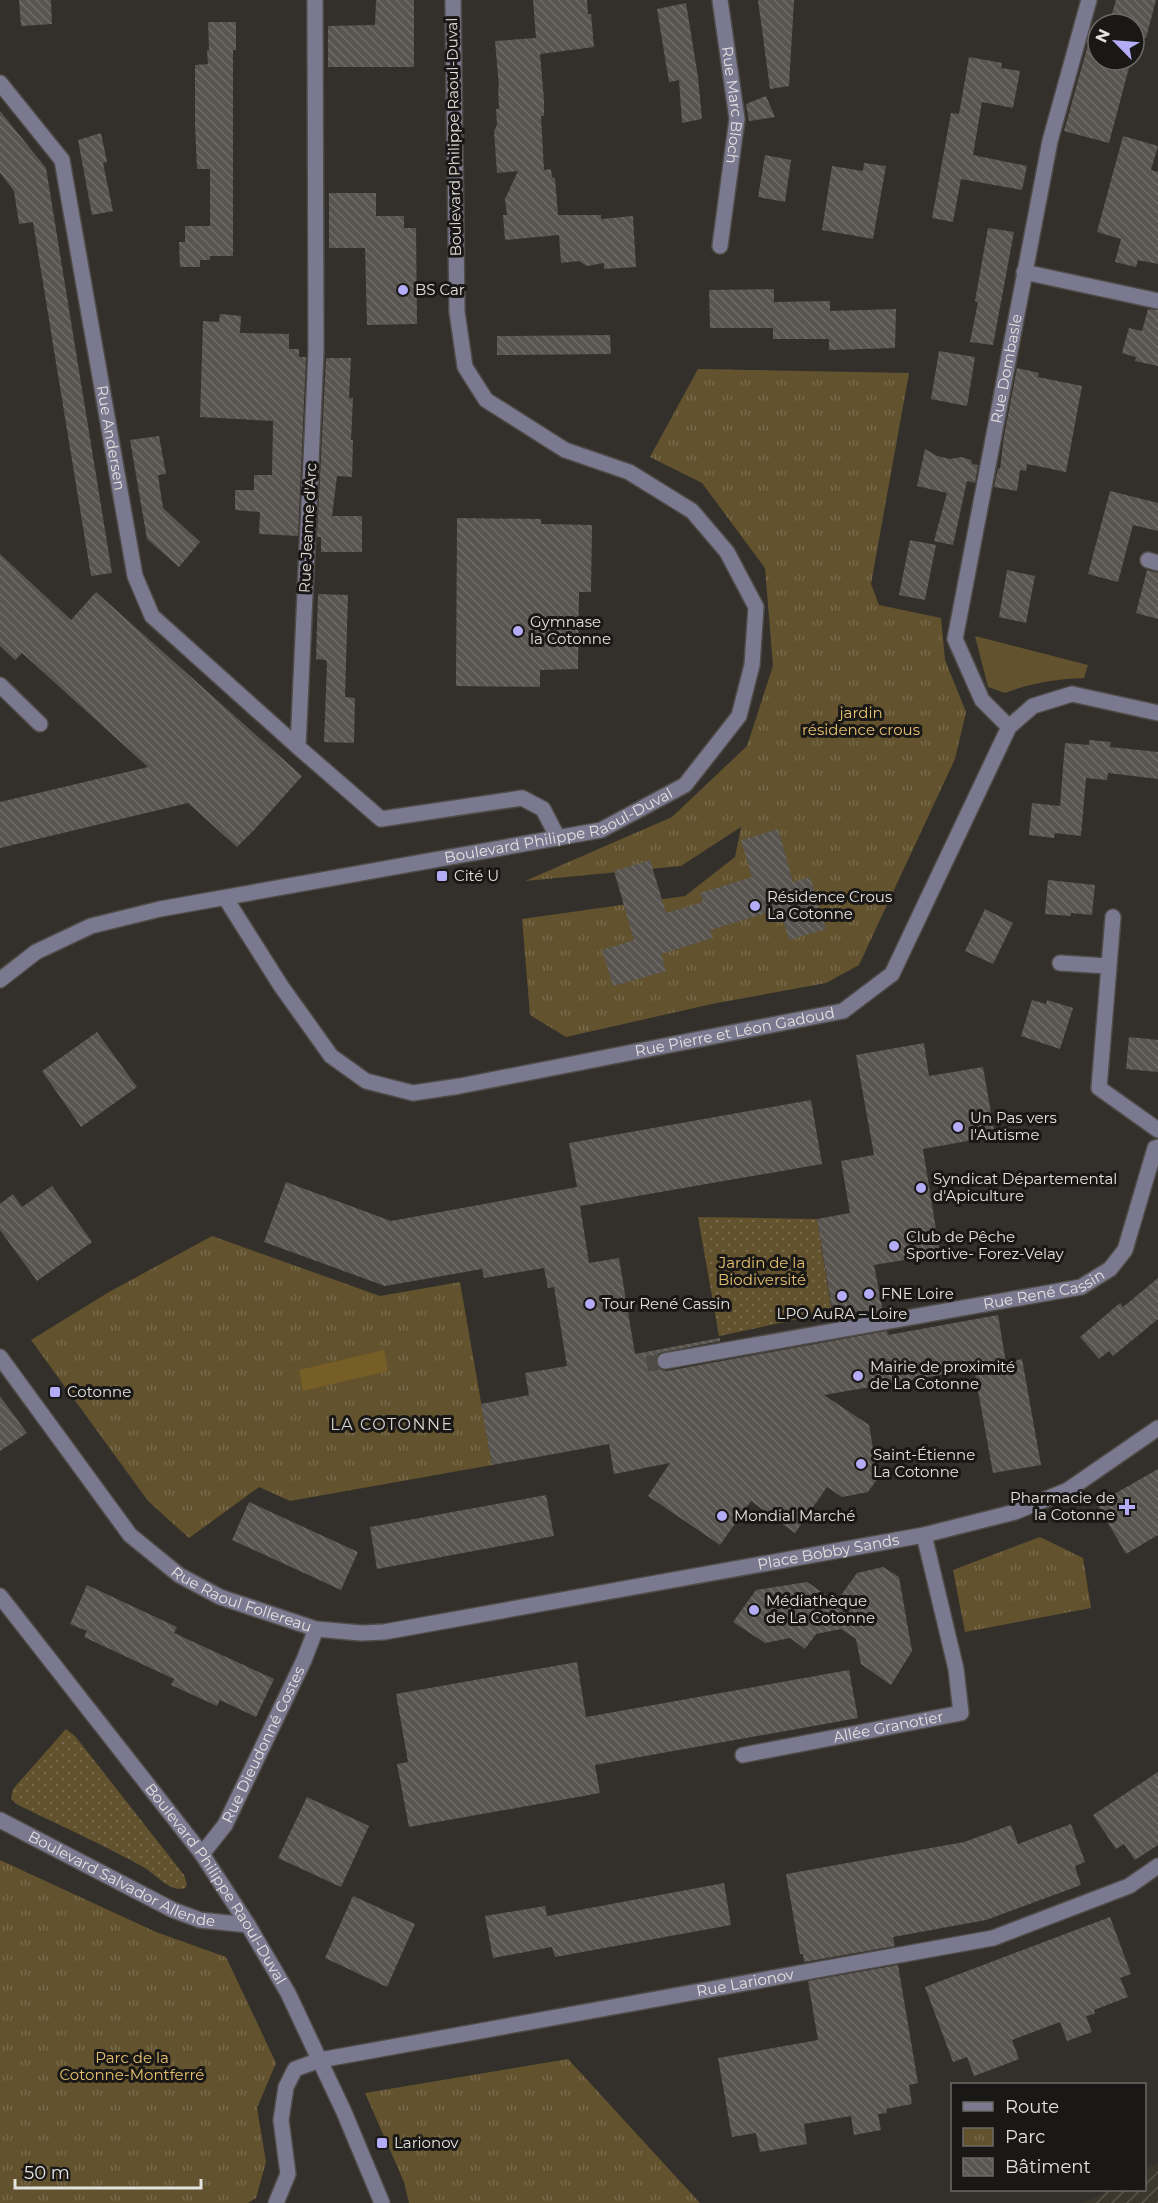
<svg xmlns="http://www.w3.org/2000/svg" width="1158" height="2203" viewBox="0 0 1158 2203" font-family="Montserrat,sans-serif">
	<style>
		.industrial { fill: url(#industrial-furrows) }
		.grass { fill: #62522d }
		.park { fill: url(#park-tufts) }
		.garden { fill: url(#garden-dots) }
		.water { fill: #765e26 }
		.building { fill: url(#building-back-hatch) }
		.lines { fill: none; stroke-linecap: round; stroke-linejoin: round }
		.minor-tunnel { stroke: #4e4b46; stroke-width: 15; stroke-dasharray: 15 8; stroke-linecap: butt }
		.minor-casing { stroke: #4f4c48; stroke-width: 18 }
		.minor { stroke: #7b7990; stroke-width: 15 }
		.poi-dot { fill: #b5acf8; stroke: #1a1816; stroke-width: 2 }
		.labels { text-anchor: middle; stroke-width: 6; stroke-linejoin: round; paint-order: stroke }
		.street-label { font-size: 15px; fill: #e4e2df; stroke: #1a1816 }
		.poi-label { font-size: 15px; fill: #e4e2df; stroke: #1a1816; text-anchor: start }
		.park-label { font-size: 15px; fill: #e6c16f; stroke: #1a1816 }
		.neighbourhood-label { font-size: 16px; letter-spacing: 1.5px; fill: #d7d4cd; stroke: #1a1816 }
	</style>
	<defs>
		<pattern id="industrial-furrows" width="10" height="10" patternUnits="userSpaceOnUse" patternTransform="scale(1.5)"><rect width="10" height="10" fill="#3c372c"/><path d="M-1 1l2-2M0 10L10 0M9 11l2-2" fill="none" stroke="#58544a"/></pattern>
		<pattern id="park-tufts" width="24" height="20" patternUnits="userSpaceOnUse" patternTransform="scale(1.5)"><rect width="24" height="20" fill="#62522d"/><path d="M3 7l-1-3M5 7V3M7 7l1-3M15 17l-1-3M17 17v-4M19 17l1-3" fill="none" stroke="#786b4b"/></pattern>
		<pattern id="garden-dots" width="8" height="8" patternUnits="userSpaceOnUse" patternTransform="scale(1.5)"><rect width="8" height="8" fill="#62522d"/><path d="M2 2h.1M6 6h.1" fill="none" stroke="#786b4b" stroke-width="1.8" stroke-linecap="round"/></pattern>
		<pattern id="building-back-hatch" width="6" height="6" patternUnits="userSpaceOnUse" patternTransform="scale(1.5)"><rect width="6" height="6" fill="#585550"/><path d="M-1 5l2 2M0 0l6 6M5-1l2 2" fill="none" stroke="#706d69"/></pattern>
	</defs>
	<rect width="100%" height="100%" fill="#33302b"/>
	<path class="industrial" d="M1158 2162V2203H1083L1109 2190H1144L1145 2170Z"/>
	<path class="grass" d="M975 636 1088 665 1084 678C1056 679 1031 683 1005 693L988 687Z"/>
	<g class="park">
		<path d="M698 369 909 373 871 584 879 605 941 618 945 660 966 712 955 759 859 965 826 983 712 1004 566 1037 530 1015 522 919 685 896 735 857 741 827 681 866 525 881 672 817 747 746 773 666 765 568 702 483 650 457Z"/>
		<path d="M212 1236 380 1296 460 1282 492 1465 290 1501 259 1487 189 1538 148 1501 31 1340 109 1292Z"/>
		<path d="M1040 1537 1083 1558 1091 1608 965 1632 953 1570Z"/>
		<path d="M0 1860 156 1932 226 1957 276 2063 257 2108 266 2162 256 2198 248 2203H0Z"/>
		<path d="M568 2059 700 2203H409L404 2182 365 2093Z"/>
	</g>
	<g class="garden">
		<path d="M698 1217 817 1219 832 1312 719 1336Z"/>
		<path d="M66 1729 75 1736 184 1875 187 1884 185 1888C171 1893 156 1875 145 1868 104 1845 61 1826 18 1805L11 1799 13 1789Z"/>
	</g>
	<path class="water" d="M384 1350 388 1371 303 1391 299 1370Z"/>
	<g class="building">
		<path d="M19 0H51L52 24 21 26Z"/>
		<path d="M376 0H414V67H328V26L375 25Z"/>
		<path d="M533 0H587L588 14H591L594 47 540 54 544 100V116H541L544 170 551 169 552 177 555 178 558 215H601V219L633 216 636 267 604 269V263L587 266 579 261 561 263 559 235 505 240 503 215H507L505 199 518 171 497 173 494 131 497 125 496 109H499L498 87H499L495 41 536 38Z"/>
		<path d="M758 0H794L789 86 770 89Z"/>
		<path d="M1116 0H1156L1146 38 1138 36 1134 50V24H1109Z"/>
		<path d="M686 3 698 77 702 119 682 123 679 80 669 82 657 9Z"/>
		<path d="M208 22H236V50H233V256H210V260H200V267H180L179 242H185V226H210V169H197L195 125V65L208 64 207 50H209Z"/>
		<path d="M1094 23 1098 24V60H1131L1109 143 1064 131Z"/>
		<path d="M969 57 1002 63 1001 68 1020 71 1013 108 982 102 973 155 1027 166 1022 190 961 179 953 222 932 218 951 113 959 114Z"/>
		<path d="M766 96 775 117 749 121 746 104Z"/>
		<path d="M0 111 46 168 112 573 91 576 33 222 19 224 14 191 0 173Z"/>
		<path d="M101 133 107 162 103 163 113 211 92 215 78 140Z"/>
		<path d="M1123 136 1158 146 1151 170 1158 172V264L1138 260 1136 267 1115 262 1121 239 1097 232Z"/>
		<path d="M765 155 791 160 785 202 758 197Z"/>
		<path d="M864 163 886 166 873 239 822 230 832 166 863 171Z"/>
		<path d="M329 193H376V216H404V228H416L417 324 367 325 365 248H329Z"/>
		<path d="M988 228 1014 232 993 345 970 342 978 302 975 301Z"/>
		<path d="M774 289V302L830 301V311L896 309 895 348 829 350V339H773V328H710L709 290Z"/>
		<path d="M1148 309 1158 310V366L1135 361 1136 357 1122 353 1129 328 1142 331Z"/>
		<path d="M220 314 241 316 240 333 289 334V349H299V357H306L298 536 259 534 260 512 235 510V490H254V475H272L273 421 200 417 203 321 219 322Z"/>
		<path d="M610 335 611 354 497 355V336Z"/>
		<path d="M939 351 975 357 967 406 931 399Z"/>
		<path d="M326 358H351L349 398H353L351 440H353L352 477 337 476 332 516H362V552H321V537H317Z"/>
		<path d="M1017 368 1039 373 1038 377 1082 386 1066 472 1027 464 1026 471 1020 470 1017 491 994 487 998 468 1000 469 1004 436Z"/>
		<path d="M159 436 166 474 158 475 163 508 200 542 179 567 147 539 130 440Z"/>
		<path d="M925 449 937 456 950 459 961 457 971 460 972 464 978 465 975 483 967 481 953 545 934 541 947 493 917 486Z"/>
		<path d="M1110 491 1158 503V531L1133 525 1118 582 1088 574Z"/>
		<path d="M457 518 541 519V524L592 525 591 592H579L578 669 540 670V687L456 686Z"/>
		<path d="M910 540 936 545 925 600 899 595Z"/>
		<path d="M0 554 71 620 96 592 302 776 255 829 237 847 188 803 0 848V802L148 767 22 653 15 660 0 646Z"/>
		<path d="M1007 570 1035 576 1026 623 999 617Z"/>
		<path d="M1147 570 1158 573V619L1136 613Z"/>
		<path d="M318 594 348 595 345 697 355 698 354 743 324 742 327 664 326 660 316 659Z"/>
		<path d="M1089 740 1111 742 1110 747 1158 752V779L1108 773 1107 780 1086 778 1081 836 1055 833 1054 838 1029 835 1032 803 1060 806 1065 743 1089 745Z"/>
		<path d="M778 829 793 882 810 877 826 929 789 940 780 909 710 930 713 938 661 954 666 971 613 986 602 950 634 940 614 871 650 860 666 913 703 902 700 893 752 877 741 840Z"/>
		<path d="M1048 880 1095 885 1092 915 1071 913V916L1045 914Z"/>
		<path d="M985 909 1013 923 993 964 965 951Z"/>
		<path d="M1032 1000 1046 1004 1047 1000 1073 1008 1060 1049 1021 1036Z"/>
		<path d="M97 1032 137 1087 81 1127 42 1071Z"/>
		<path d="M1129 1037 1158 1040V1072L1126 1069Z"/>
		<path d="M924 1043 929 1076 983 1067 995 1136 923 1149 940 1254 874 1265 883 1312 834 1321 817 1219 850 1213 841 1161 874 1155 856 1055Z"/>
		<path d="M811 1100 822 1164 580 1206 589 1263 619 1258 635 1354 720 1338V1341L659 1353 656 1357V1363L661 1370 667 1371 887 1331 888 1335 998 1315 1006 1363 1022 1359 1041 1465 993 1473 974 1369 824 1395 869 1425 878 1478 875 1482 868 1492 842 1497 827 1487 795 1533 751 1501 720 1545 648 1496 670 1463 614 1474 609 1444 492 1465 481 1404 529 1395 525 1373 567 1366 554 1287 548 1288 544 1268 484 1278 482 1269 385 1286 264 1242 286 1182 391 1221 577 1187 569 1143Z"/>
		<path d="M52 1186 92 1242 37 1281 0 1230V1204L13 1194 22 1207Z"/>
		<path d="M1158 1278V1319L1113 1356 1109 1351 1099 1359 1080 1337 1120 1303 1123 1307Z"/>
		<path d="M0 1396 27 1433 0 1451Z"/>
		<path d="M1158 1469V1535L1126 1554 1097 1504Z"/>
		<path d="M546 1495 554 1536 377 1569 370 1527Z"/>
		<path d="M249 1502 358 1552 341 1590 232 1540Z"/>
		<path d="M883 1567 899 1577 912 1651 891 1685 861 1664 856 1639 841 1629 816 1634 805 1649 790 1638 765 1643 733 1622 756 1590 807 1582 836 1602 857 1573Z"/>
		<path d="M87 1585 177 1627 174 1633 274 1679 256 1717 220 1700 217 1706 171 1685 174 1679 84 1637 87 1631 70 1624Z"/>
		<path d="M577 1662 586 1717 849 1670 858 1718 595 1765 600 1793 409 1827 397 1764 408 1762 396 1694Z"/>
		<path d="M1158 1772V1845L1135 1860 1124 1844 1116 1849 1093 1815Z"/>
		<path d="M307 1797 369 1826 341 1887 278 1858Z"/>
		<path d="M1071 1824 1085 1862 1075 1866 1081 1885 986 1920 893 1937 895 1946 804 1962 803 1954H800L786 1874 964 1842 1011 1825 1018 1844Z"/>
		<path d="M724 1883 731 1925 555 1957 552 1947 493 1958 485 1916 545 1906 547 1916Z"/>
		<path d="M353 1896 415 1924 387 1987 325 1958Z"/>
		<path d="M1110 1917 1131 1974 1120 1978 1128 1997 1094 2010 1095 2014 1086 2016 1092 2032 1067 2041 1060 2022 1012 2040 1019 2059 974 2076 967 2057 953 2062 925 1987Z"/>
		<path d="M898 1965 918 2083 909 2085 912 2104 886 2109 887 2113 878 2114 881 2130 854 2135 851 2116 804 2124 807 2144 760 2152 756 2133 732 2137 718 2058 818 2040 808 1981Z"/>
	</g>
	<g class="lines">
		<path class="minor-tunnel" d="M647 1364 665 1361"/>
		<g class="minor-casing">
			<g id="minor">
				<path d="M315 0 316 352 298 747 381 819 522 798 543 809 558 838"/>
				<path id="s1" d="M720 0 737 119 720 246"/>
				<path id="s2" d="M0 83 62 160 135 576 152 616 298 747"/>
				<path d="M1024 272 1158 301"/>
				<path d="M1148 560 1158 563"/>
				<path d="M0 685 40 724"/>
				<path id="s3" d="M1009 727 982 700 955 639 1050 141 1089 0"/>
				<path id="s4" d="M226 899 281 986 331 1056 366 1081 413 1093 460 1086 843 1011 892 974 1009 727 1033 706 1072 694 1158 713"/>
				<path d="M1113 917 1099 1088 1158 1130"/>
				<path d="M1060 963 1108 966"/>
				<path id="s5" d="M0 980 36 952 91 926 160 909 601 830 685 785 739 716 752 665 756 607 727 552 692 511 629 472 565 450 486 400 465 367 457 312 453 0"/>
				<path id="s6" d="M0 1357 130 1535 179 1575 220 1597 316 1629 361 1633 384 1632 924 1535 1015 1512 1068 1490 1158 1428"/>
				<path id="s7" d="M665 1361 1081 1287 1110 1269 1125 1250 1155 1148 1158 1147"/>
				<path id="s8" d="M0 1596 202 1854 248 1925 288 1993 344 2112 382 2203"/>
				<path id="s9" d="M743 1755 961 1713 956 1669 924 1535"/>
				<path id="s10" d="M0 1820 173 1910 200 1920 248 1925"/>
				<path id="s11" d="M202 1854 225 1825 304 1660 316 1629"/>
				<path id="s12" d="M276 2203 288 2174 281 2120 286 2087 295 2069 320 2060 993 1938 1129 1886 1158 1866"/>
			</g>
		</g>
		<use href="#minor" class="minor"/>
	</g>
	<g class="poi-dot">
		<circle cx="403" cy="290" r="6"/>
		<circle cx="518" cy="631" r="6"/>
		<rect x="436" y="870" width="12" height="12" rx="3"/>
		<circle cx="755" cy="906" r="6"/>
		<circle cx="958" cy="1127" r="6"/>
		<circle cx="921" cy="1188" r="6"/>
		<circle cx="894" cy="1246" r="6"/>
		<circle cx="869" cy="1294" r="6"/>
		<circle cx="842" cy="1296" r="6"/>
		<circle cx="590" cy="1304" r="6"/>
		<circle cx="858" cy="1376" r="6"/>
		<rect x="49" y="1386" width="12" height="12" rx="3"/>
		<circle cx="861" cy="1464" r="6"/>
		<path d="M1124 1498h6v6h6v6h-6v6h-6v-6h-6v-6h6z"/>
		<circle cx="722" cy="1516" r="6"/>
		<circle cx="754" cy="1610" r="6"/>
		<rect x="376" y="2137" width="12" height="12" rx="3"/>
	</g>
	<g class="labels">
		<g class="street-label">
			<text dy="5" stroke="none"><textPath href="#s1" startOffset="106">Rue Marc Bloch</textPath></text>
			<text transform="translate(454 137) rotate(-91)" y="5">Boulevard Philippe Raoul-Duval</text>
			<text dy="5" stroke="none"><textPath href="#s3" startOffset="380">Rue Dombasle</textPath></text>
			<text dy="5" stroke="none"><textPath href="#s2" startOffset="381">Rue Andersen</textPath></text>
			<text transform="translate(308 528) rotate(-87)" y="5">Rue Jeanne d'Arc</text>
			<text dy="5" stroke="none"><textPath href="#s5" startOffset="586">Boulevard Philippe Raoul-Duval</textPath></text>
			<text dy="5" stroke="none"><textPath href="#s4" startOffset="608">Rue Pierre et Léon Gadoud</textPath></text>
			<text dy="5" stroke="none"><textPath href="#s7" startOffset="386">Rue René Cassin</textPath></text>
			<text dy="5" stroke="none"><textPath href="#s6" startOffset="951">Place Bobby Sands</textPath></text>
			<text dy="5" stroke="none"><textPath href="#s6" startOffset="351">Rue Raoul Follereau</textPath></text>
			<text dy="5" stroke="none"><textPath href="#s9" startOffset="148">Allée Granotier</textPath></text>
			<text dy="5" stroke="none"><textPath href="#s11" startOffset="126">Rue Dieudonné Costes</textPath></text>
			<text dy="5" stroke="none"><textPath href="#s10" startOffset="136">Boulevard Salvador Allende</textPath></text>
			<text dy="5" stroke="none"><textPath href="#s8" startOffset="360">Boulevard Philippe Raoul-Duval</textPath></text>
			<text dy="5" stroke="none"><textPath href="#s12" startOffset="598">Rue Larionov</textPath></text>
		</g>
		<g class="poi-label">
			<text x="415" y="295">BS Car</text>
			<text x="530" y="627">Gymnase<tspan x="530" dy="17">la Cotonne</tspan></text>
			<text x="454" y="881">Cité U</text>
			<text x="767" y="902">Résidence Crous<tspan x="767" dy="17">La Cotonne</tspan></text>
			<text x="970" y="1123">Un Pas vers<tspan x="970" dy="17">l'Autisme</tspan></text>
			<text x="933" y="1184">Syndicat Départemental<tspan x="933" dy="17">d'Apiculture</tspan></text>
			<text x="906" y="1242">Club de Pêche<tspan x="906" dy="17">Sportive- Forez-Velay</tspan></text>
			<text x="881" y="1299">FNE Loire</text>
			<text x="602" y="1309">Tour René Cassin</text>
			<text x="842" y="1319" text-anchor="middle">LPO AuRA – Loire</text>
			<text x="870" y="1372">Mairie de proximité<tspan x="870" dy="17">de La Cotonne</tspan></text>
			<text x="67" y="1397">Cotonne</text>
			<text x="873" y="1460">Saint-Étienne<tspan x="873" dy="17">La Cotonne</tspan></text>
			<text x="1115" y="1503" text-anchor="end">Pharmacie de<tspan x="1115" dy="17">la Cotonne</tspan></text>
			<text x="734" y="1521">Mondial Marché</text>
			<text x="766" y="1606">Médiathèque<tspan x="766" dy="17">de La Cotonne</tspan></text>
			<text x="394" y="2148">Larionov</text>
		</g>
		<g class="park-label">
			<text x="861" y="718">jardin<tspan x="861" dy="17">résidence crous</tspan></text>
			<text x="762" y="1268">Jardin de la<tspan x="762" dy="17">Biodiversité</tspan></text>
			<text x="132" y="2063">Parc de la<tspan x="132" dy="17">Cotonne-Montferré</tspan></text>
		</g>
		<g class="neighbourhood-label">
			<text x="392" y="1430">LA COTONNE</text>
		</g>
	</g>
	<rect x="951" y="2083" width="195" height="108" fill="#1a1816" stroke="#6b6966" stroke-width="1.5"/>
	<rect x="963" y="2102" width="30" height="9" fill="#7b7990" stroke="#6b6966" stroke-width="1.5"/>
	<text x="1005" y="2113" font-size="18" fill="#e4e2df">Route</text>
	<rect x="963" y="2128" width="30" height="18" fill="url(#park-tufts)" stroke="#6b6966" stroke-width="1.5"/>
	<text x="1005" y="2143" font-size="18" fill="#e4e2df">Parc</text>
	<rect x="963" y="2158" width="30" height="18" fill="url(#building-back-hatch)" stroke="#6b6966" stroke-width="1.5"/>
	<text x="1005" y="2173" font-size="18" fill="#e4e2df">Bâtiment</text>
	<g transform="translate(1116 42) rotate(295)"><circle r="28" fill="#1a1816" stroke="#6b6966" stroke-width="1.5"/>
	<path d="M0-4.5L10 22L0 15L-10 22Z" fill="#b5acf8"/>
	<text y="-9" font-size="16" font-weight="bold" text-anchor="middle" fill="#e4e2df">N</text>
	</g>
	<path d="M15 2179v9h186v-9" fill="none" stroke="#e4e2df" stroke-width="3"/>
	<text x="24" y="2179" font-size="18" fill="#e4e2df" stroke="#1a1816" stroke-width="4.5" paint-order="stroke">50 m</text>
</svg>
